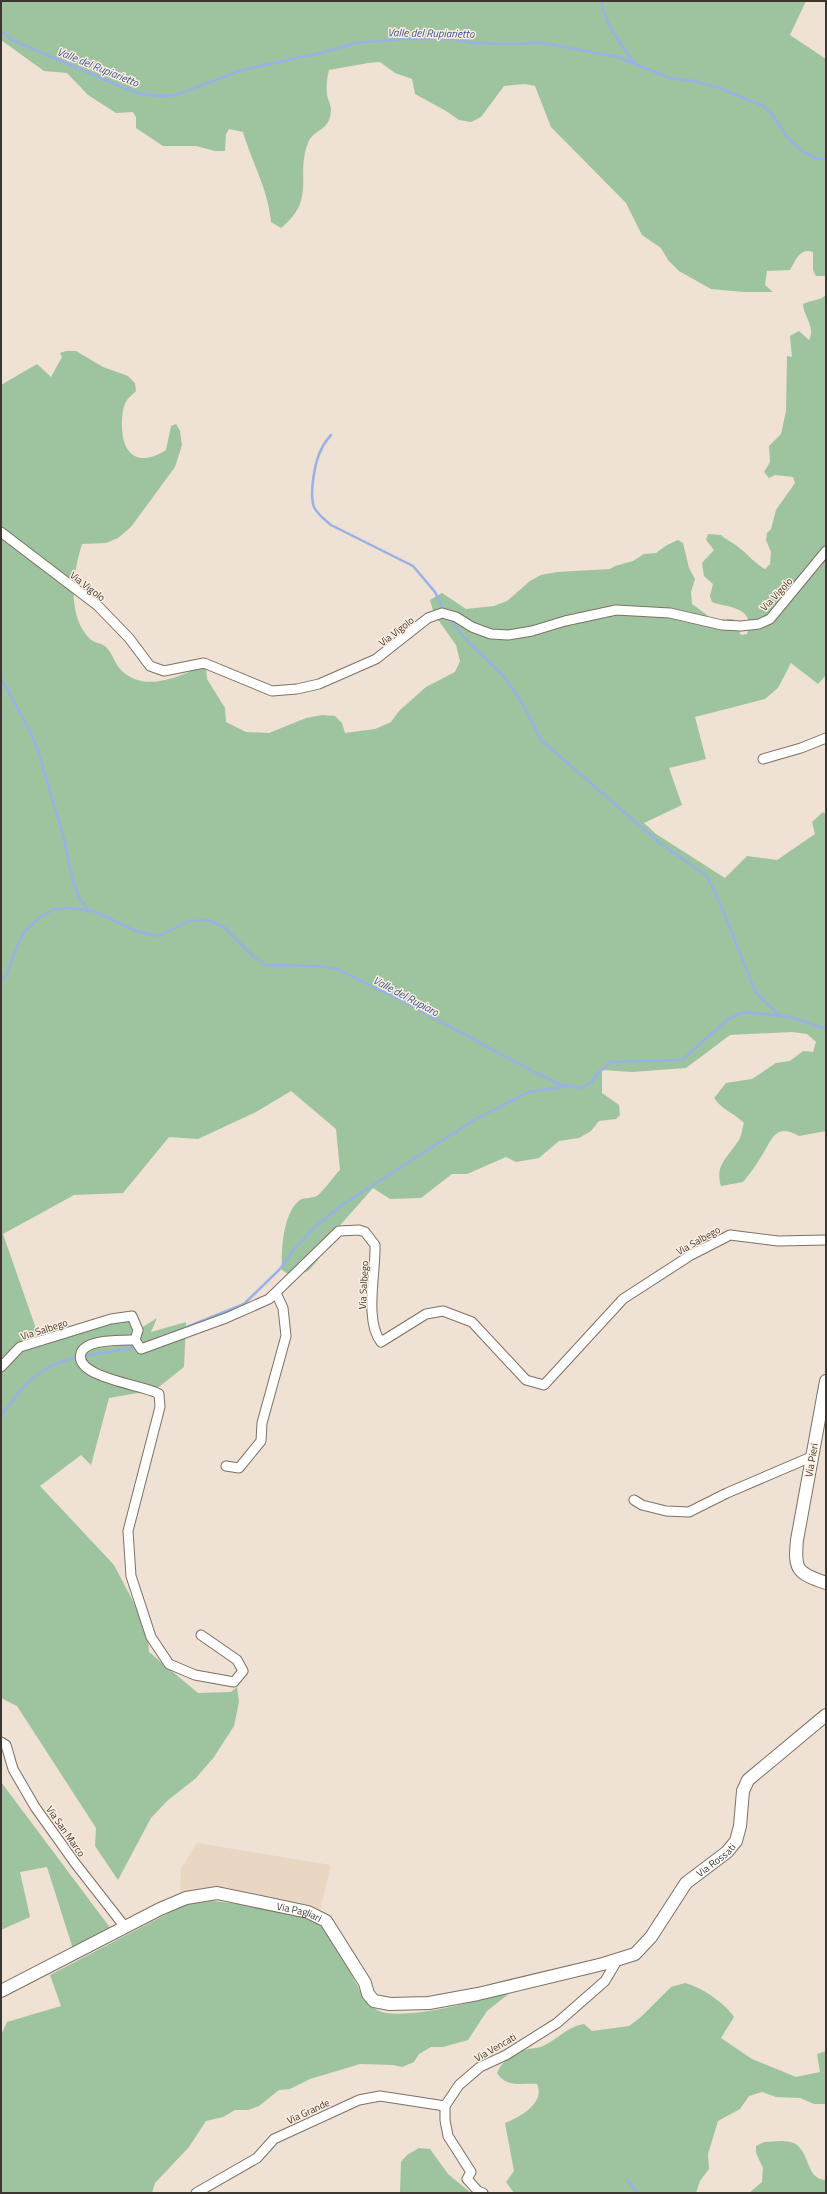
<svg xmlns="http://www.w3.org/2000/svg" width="827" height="2194" viewBox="0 0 827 2194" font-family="'Titillium Web',sans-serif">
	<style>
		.built { fill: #ead7c3 }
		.green { fill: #9dc49e }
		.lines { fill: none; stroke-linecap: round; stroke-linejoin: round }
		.stream { stroke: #98b2e6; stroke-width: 2.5 }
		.minor-casing { stroke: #7d7165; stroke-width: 11 }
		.tertiary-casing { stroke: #7d7165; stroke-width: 14 }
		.minor { stroke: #fff; stroke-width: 9 }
		.tertiary { stroke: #fff; stroke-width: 12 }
		.labels { text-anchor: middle; stroke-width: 3; stroke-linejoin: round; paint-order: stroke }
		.street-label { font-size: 10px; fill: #3b3630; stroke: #fceee0 }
		.water-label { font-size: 11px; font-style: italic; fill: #355292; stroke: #fceee0 }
	</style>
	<rect width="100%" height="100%" fill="#efe1d3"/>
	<path class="built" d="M197 1843 331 1865 320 1910 253 1894 216 1889 180 1892 181 1868Z"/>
	<g class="green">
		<path d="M1 1H806L790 35 826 59V276H816L813 270V252C800 247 796 260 790 270L767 271 765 285 773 292H744L711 289 679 271 668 260 661 248 642 235 626 203 551 127 535 86 525 84 504 86 481 117 471 122 459 120 446 111 415 94 412 79 395 73 380 62 368 63 329 70C327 78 326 86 327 95 328 100 331 105 331 110 330 132 313 129 308 143 295 176 317 199 281 228L271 222C268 189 252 163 243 132L229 129 226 134 225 151H215L196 146H163L136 128V117L133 112 116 113 88 95 67 73 44 71 1 40Z"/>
		<path d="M826 295V675L818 684 791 663 778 688 765 699 695 717 706 759 669 768 682 805 644 823 656 834 725 878 747 856 777 860 815 834 812 822 823 812 826 814V1131L799 1136C775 1122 772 1140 761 1157 756 1166 749 1174 743 1182L721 1186C714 1164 730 1156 740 1138 742 1134 742 1128 744 1123 734 1113 722 1110 714 1098L726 1083 752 1079 776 1063 790 1061 803 1051 813 1052 816 1042 807 1034 792 1032 730 1035 686 1068 632 1072 602 1070V1093L619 1105 620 1115 616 1119 599 1121 591 1131 579 1138 559 1141 539 1158 516 1162 506 1157 467 1174H452L421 1198 390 1199 373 1188 327 1240 318 1260 308 1271 291 1276 282 1270C281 1251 283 1212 300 1200 305 1197 313 1199 318 1195 327 1187 332 1178 340 1170L336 1129 291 1091 256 1112 198 1139 169 1137 123 1193 74 1195 3 1234 42 1346 125 1318 138 1330 157 1318 151 1332 186 1322 184 1367 155 1390 109 1398 91 1465 81 1455 40 1486 114 1565 147 1628 149 1652 198 1693 231 1692 237 1687 239 1702 234 1726 214 1757 196 1778 167 1801 151 1818 118 1880 95 1846 96 1828 17 1706 1 1698V385L37 364 51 377 62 357 60 353 66 351H76L103 367 128 376 135 383 136 391C133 394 129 397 127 400 122 408 122 418 122 427 123 458 141 466 166 450L171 426 176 424 180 431 182 445 175 467 131 527 118 538 106 543 82 544C73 573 66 615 90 639 94 643 102 643 106 647 113 654 115 664 121 670 145 694 181 676 206 664L207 679 225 708 226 722 246 732 269 733 306 718 322 715 335 716 342 723 345 733 375 729 391 722 399 711 426 687 455 672 460 661 456 645 434 614 430 600 442 593 466 609 494 606 507 601 530 581 541 575 557 572 610 569 615 566 633 561 644 554 656 553 667 545 678 540 683 543 689 568 695 579 691 592 692 604 707 615 710 620 722 623 727 619H733L741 635 747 634C756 606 728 608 712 602L710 596 713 584 704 576 702 563 714 550 706 540 708 534 721 535C726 540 731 541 737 546 747 553 754 563 765 569L770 564 771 552 766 540 767 533 771 529 776 510 795 483 793 477 775 475 769 478 764 472 770 462 769 446 781 434 786 411 787 356 792 357 790 336 799 331 809 340C816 327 804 318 803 304 811 300 819 301 826 295Z"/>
		<path d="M1 1782 111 1929 73 1949 47 1867 20 1872 30 1917 1 1930Z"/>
		<path d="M215 1901C238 1904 304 1912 321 1925 333 1935 349 1970 357 1985 362 1995 367 2005 377 2010 402 2023 483 1999 511 1992L487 2011 468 2040 443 2047H431L419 2054 414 2062 402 2067 393 2065 360 2064 310 2079 290 2089 279 2090 259 2106 248 2110H235L223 2117 206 2121 189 2147 155 2183 152 2193H1V2035L7 2022 61 2006 50 1975 182 1906 193 1902Z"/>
		<path d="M685 1983C701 1987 725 2003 734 2017L721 2038 752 2059 796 2077 820 2072 817 2054 826 2051V2104H814L800 2098 776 2097 762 2092 749 2096 740 2109 718 2121 708 2154 709 2169 700 2181 696 2193H514L506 2182 514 2171 505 2123C519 2118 546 2103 537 2084 522 2083 506 2088 497 2073 502 2060 515 2052 528 2049 533 2048 539 2048 543 2046 558 2039 567 2027 584 2024L592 2031 629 2026 641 2017 671 1987Z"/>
		<path d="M764 2142C772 2142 782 2140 790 2142 811 2146 804 2180 826 2180V2193H749L762 2182 763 2168 756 2153V2146Z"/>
		<path d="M419 2148 430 2149 448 2174 471 2193H400L401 2162 407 2155Z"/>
	</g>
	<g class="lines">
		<g class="stream">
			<path d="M601 1C608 31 619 41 635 64"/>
			<path d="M1 31 12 40 122 87 141 94 161 96 176 95 242 70 320 53 356 43 402 39H452L473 43 504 44 543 43 618 57 670 78 694 81 720 88 763 106 772 114 787 137 803 152 816 158 826 159"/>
			<path d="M331 435C328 439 324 443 322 448 315 460 309 493 314 507 318 515 325 520 331 525L413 566 435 592 444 611"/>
			<path d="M448 617 468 642 502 674 520 699 541 740 661 844 706 875 717 896 756 993 778 1014"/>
			<path d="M1 678 30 731 39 754 64 839 73 882 80 899 89 911"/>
			<path d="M1 981 5 977 23 933 40 917 55 909 73 908 96 912 138 932 159 936 189 921 208 920 224 927 254 957 267 965 319 966 337 969 408 1004 536 1073 559 1084 581 1088 592 1082 597 1074 611 1062 682 1060 728 1019 744 1012 791 1017 826 1029"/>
			<path d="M162 1337 244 1304 280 1269 295 1248 317 1225 342 1205 474 1120 529 1092 568 1086"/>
			<path d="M1 1415C10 1406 17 1393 26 1384 62 1350 94 1358 137 1346"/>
			<path d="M627 2180 638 2193"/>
		</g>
		<g class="minor-casing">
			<g id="minor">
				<path d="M1 532 98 606 129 638 150 666 164 671 204 663 272 691 297 689 319 684 376 659 428 618 442 613 456 617 472 627 491 634 508 635 532 631 565 621 616 610 670 613 722 625 741 626 759 624 770 619 826 551"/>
				<path d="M763 759 801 748 826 738"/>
				<path d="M135 1340C123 1340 86 1339 81 1353 73 1378 146 1385 159 1394L160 1407 128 1531 131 1576 151 1637 169 1664 195 1675 234 1682 243 1671 237 1660 201 1635"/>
				<path d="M1 1367 20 1347 111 1319 132 1316 138 1330 135 1340 141 1349 226 1318 269 1299 339 1231 359 1230 365 1232 375 1245C376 1272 364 1321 381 1342L426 1314 443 1311 472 1322 526 1380 544 1385 623 1299 691 1255 730 1235 778 1241 826 1240"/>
				<path d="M226 1466 239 1468 261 1441 262 1423 286 1336 283 1308 276 1293"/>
				<path d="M634 1500 642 1505 666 1511 689 1512 727 1493 811 1457"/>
				<path d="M1 1742 6 1745 13 1769 35 1807 75 1863 125 1927"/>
				<path d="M196 2193 257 2158 274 2139 359 2100 380 2096 445 2106"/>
				<path d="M483 2193 478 2191 467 2179 471 2172 448 2136 445 2120V2106L459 2085 480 2067 506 2055 557 2023 605 1981 618 1959"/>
			</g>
		</g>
		<g class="tertiary-casing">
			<g id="tertiary">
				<path d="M826 1381 797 1540C794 1570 797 1573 826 1583"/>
				<path id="s1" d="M1 1991 160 1909 186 1898 217 1893 308 1912 326 1921 365 1983 368 1994 374 2001 390 2004 429 2003 478 1994 603 1964 635 1954 651 1937 686 1883 727 1852 736 1841 740 1826 743 1791 748 1780 826 1715"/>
			</g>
		</g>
		<use href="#minor" class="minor"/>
		<use href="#tertiary" class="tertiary"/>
	</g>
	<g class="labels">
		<g class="street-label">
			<text transform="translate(88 586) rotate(38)" y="4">Via Vigolo</text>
			<text transform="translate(776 594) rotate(-47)" y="4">Via Vigolo</text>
			<text transform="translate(396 631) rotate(-38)" y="4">Via Vigolo</text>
			<text transform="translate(698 1240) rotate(-29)" y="4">Via Salbego</text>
			<text transform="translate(363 1285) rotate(-87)" y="4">Via Salbego</text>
			<text transform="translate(44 1329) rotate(-18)" y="4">Via Salbego</text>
			<text transform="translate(811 1460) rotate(-80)" y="4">Via Pieri</text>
			<text transform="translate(66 1831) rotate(55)" y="4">Via San Marco</text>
			<text dy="4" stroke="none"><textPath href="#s1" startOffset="838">Via Rossati</textPath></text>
			<text dy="4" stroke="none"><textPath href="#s1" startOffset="323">Via Pagliari</textPath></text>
			<text transform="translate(495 2047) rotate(-30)" y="4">Via Vencati</text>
			<text transform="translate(308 2111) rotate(-25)" y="4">Via Grande</text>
		</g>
		<g class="water-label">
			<text transform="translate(431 33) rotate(1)" y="4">Valle del Rupiarietto</text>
			<text transform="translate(98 67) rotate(22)" y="4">Valle del Rupiarietto</text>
			<text transform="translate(406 996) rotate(28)" y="4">Valle del Rupiaro</text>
		</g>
	</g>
	<rect width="827" height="2194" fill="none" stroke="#3b3630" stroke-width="4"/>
</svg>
